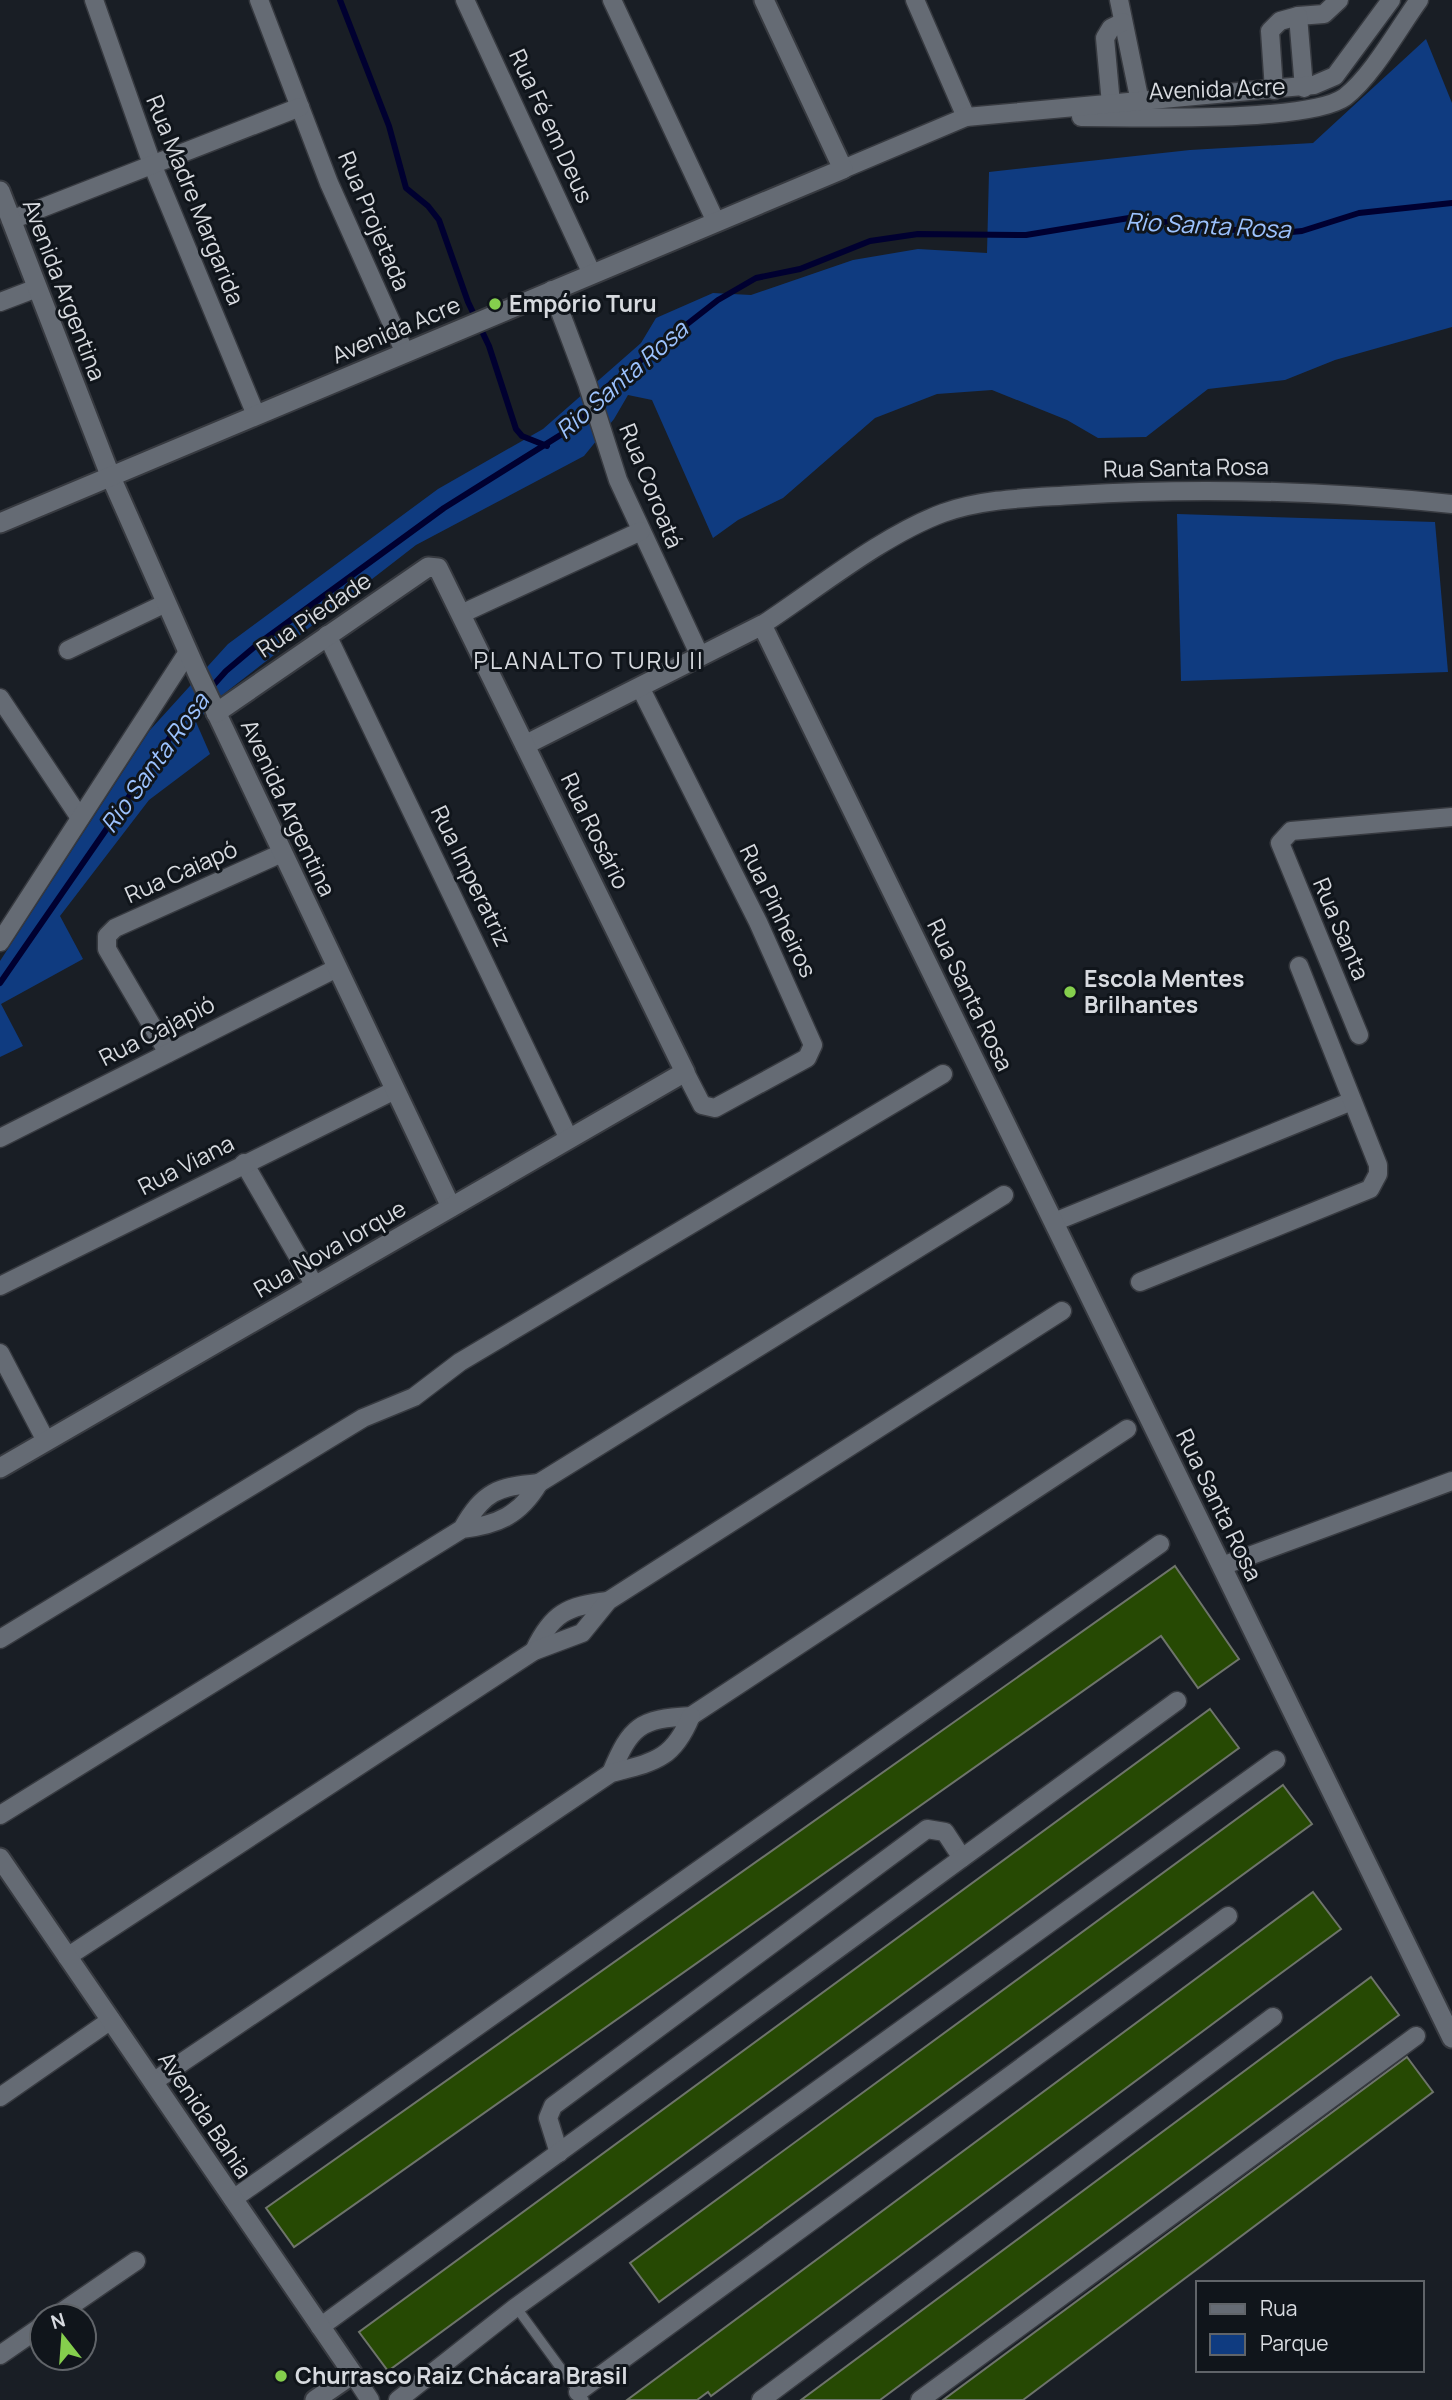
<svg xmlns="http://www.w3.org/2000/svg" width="1452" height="2400" viewBox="0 0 1452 2400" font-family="Manrope,sans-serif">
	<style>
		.green { fill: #0f3b80 }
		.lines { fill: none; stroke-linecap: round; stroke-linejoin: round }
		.stream { stroke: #000030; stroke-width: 6 }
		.building { fill: #264903; stroke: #6e746b; stroke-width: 2 }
		.service-casing { stroke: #373a40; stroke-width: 12 }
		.minor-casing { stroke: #373a40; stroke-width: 21 }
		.tertiary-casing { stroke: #373a40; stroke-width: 23 }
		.secondary-casing { stroke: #373a40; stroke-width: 23 }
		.service { stroke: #656b74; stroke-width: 9 }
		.minor { stroke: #656b74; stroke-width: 18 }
		.tertiary { stroke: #656b74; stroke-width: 19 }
		.secondary { stroke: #656b74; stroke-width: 19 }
		.poi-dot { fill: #85cf4d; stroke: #10151b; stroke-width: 2.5 }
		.labels { text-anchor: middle; stroke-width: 6; stroke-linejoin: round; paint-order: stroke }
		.street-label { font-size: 23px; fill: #d7dadf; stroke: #10151b }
		.poi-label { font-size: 23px; font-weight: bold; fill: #d7dadf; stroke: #10151b; text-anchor: start }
		.water-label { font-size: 24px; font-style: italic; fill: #9cc2fe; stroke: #10151b }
		.neighbourhood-label { font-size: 24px; letter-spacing: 2px; fill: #d7dadf; stroke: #10151b }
	</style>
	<rect width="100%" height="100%" fill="#191e25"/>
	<g class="green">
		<path d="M1426 39 1452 103V327L1335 360 1285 380 1208 389 1146 437 1098 438 1067 420 992 390 937 394 875 418 783 498 738 520 713 538 652 400 628 395 614 419 584 456 416 545 221 696 196 722 210 754 149 800 60 916 83 959 1 1004 23 1046 0 1057V961L150 730 228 644 438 489 543 429 641 343 656 318 713 293 751 295 853 260 918 249 987 253 989 172 1190 150 1313 143Z"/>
		<path d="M1177 514 1435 522 1448 672 1181 681Z"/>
	</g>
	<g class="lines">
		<g class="stream">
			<path d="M340 0 389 126 406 188 428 206 439 220 468 302 489 346 516 429 522 436 547 446"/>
			<path d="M0 983 182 720 226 671 258 644 444 508 570 429 608 386 718 300 756 278 800 269 870 241 918 234 1026 235 1129 218 1271 234 1302 231 1359 213 1452 203"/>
		</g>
	</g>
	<g class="building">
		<path d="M1175 1566 1239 1659 1198 1688 1161 1636 294 2247 266 2208Z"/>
		<path d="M1210 1709 1239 1748 388 2371 359 2332Z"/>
		<path d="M1283 1785 1312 1824 659 2302 630 2263Z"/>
		<path d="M1313 1892 1341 1929 1288 1968 711 2396 708 2392 697 2400H627Z"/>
		<path d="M1371 1977 1399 2015 1336 2062 880 2400H801Z"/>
		<path d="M1407 2057 1433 2092 1023 2400H943Z"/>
	</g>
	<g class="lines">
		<g class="service-casing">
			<path id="service" d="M516 2307 584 2400"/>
		</g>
		<g class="minor-casing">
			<g id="minor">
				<path d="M94 0 152 164 256 415"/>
				<path d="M259 0 329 183 405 353"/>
				<path d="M465 0 592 274"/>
				<path d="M612 0 716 222"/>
				<path d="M915 0 966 117"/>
				<path d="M1119 0 1140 102"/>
				<path d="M1298 16 1324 14 1339 0"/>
				<path d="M1274 90 1270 31 1280 21 1298 16 1304 88"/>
				<path d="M1111 104 1105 38 1111 28 1123 22"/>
				<path d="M1081 117C1133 117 1309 123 1345 97 1373 75 1398 29 1419 0"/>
				<path d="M843 169 966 117 1314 85 1335 76 1391 0"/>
				<path d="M11 220 300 107"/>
				<path d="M552 290 587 383 618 480 700 656"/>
				<path d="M0 302 37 288"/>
				<path d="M461 614 641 531"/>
				<path d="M762 625C817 589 883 535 943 513 985 498 1031 498 1075 495 1201 487 1326 491 1452 504"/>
				<path d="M327 635 569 1139"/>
				<path d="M68 650 166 603"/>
				<path d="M640 687 758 922 813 1045 807 1058 715 1108 702 1105 685 1072"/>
				<path d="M0 698 80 818"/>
				<path d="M0 942 188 652"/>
				<path d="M1359 1035 1280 843 1291 831 1452 817"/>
				<path d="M168 1053 107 949V936L115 928 282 853"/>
				<path d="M0 1138 337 968"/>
				<path d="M244 1163 315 1286"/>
				<path d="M1054 1222 1352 1101"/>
				<path d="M1140 1282 1370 1189 1378 1174V1165L1299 966"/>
				<path d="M0 1286 395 1090"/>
				<path d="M0 1353 46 1441"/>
				<path d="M539 1483 1004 1195"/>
				<path d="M1222 1566 1452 1481"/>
				<path d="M0 1639 363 1418 414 1397 460 1362 943 1074"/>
				<path d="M534 1651C552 1613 567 1606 608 1601"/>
				<path d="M611 1773C631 1726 639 1719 691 1716L1127 1429"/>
				<path d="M0 1815 462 1529C498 1525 520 1515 539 1483 497 1487 484 1491 462 1529"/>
				<path d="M67 1957 534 1651 582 1633 608 1601 1062 1311"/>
				<path d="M153 2082 611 1773C654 1762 673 1760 691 1716"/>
				<path d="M0 2097 111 2020"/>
				<path d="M559 2153 548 2118 553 2106 927 1829 945 1832 962 1858"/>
				<path d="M233 2199 1160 1544"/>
				<path d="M56 2316 136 2261"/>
				<path d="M320 2327 1177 1701"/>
				<path d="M0 2355 42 2326"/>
				<path d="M353 2374 370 2400"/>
				<path d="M578 2392 1228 1916"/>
				<path d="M398 2400 516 2307 1276 1760"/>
				<path d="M761 2400 1273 2017"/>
				<path d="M920 2400 1416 2036"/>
			</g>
		</g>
		<g class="tertiary-casing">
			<g id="tertiary">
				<path d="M0 191 110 475 197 672 451 1207"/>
				<path d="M525 745 762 625 1452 2038"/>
				<path d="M0 1468 685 1072 438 568 428 567 216 713"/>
				<path d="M0 1858 353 2374 315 2400"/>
			</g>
		</g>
		<g class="secondary-casing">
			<path id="secondary" d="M0 523 843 169 764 0"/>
		</g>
		<use href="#service" class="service"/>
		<use href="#minor" class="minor"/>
		<use href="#tertiary" class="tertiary"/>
		<use href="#secondary" class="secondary"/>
	</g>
	<g class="poi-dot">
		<circle cx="495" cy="304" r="7"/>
		<circle cx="1070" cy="992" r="7"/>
		<circle cx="281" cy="2376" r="7"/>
	</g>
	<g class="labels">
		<g class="street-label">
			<text transform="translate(1217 89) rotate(-2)" y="8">Avenida Acre</text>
			<text transform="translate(551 126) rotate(65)" y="8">Rua Fé em Deus</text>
			<text transform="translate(195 200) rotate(68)" y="8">Rua Madre Margarida</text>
			<text transform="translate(374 221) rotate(67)" y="8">Rua Projetada</text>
			<text transform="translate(64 290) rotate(69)" y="8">Avenida Argentina</text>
			<text transform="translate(396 330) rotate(-23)" y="8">Avenida Acre</text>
			<text transform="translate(1186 468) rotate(-1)" y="8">Rua Santa Rosa</text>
			<text transform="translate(651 486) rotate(68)" y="8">Rua Coroatá</text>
			<text transform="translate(314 615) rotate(-34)" y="8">Rua Piedade</text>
			<text transform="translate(288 808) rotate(65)" y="8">Avenida Argentina</text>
			<text transform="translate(595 831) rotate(64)" y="8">Rua Rosário</text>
			<text transform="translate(181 872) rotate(-24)" y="8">Rua Caiapó</text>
			<text transform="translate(471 876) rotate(64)" y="8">Rua Imperatriz</text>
			<text transform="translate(778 911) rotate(64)" y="8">Rua Pinheiros</text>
			<text transform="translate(1341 929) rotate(67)" y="8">Rua Santa</text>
			<text transform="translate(970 995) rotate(64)" y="8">Rua Santa Rosa</text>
			<text transform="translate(157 1031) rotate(-27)" y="8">Rua Cajapió</text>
			<text transform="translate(186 1165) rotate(-27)" y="8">Rua Viana</text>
			<text transform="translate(330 1249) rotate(-30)" y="8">Rua Nova Iorque</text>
			<text transform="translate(1219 1505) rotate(64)" y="8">Rua Santa Rosa</text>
			<text transform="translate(205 2115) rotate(56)" y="8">Avenida Bahia</text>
		</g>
		<g class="poi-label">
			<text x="509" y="312">Empório Turu</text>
			<text x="1084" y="987">Escola Mentes<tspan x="1084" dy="26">Brilhantes</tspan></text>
			<text x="295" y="2384">Churrasco Raiz Chácara Brasil</text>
		</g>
		<g class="water-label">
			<text transform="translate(1208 226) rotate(3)" y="8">Rio Santa Rosa</text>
			<text transform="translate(622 380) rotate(-41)" y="8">Rio Santa Rosa</text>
			<text transform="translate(155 763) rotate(-54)" y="8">Rio Santa Rosa</text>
		</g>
		<g class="neighbourhood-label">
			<text x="589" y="669">PLANALTO TURU II</text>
		</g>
	</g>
	<rect x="1196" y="2281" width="228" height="91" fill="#10151b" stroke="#606469" stroke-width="2"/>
	<rect x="1210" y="2304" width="35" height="10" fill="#656b74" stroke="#606469" stroke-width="2"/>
	<text x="1260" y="2316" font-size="21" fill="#d7dadf">Rua</text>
	<rect x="1210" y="2334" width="35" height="21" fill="#0f3b80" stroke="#606469" stroke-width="2"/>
	<text x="1260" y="2351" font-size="21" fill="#d7dadf">Parque</text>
	<g transform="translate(63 2337) rotate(343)"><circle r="33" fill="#10151b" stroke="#606469" stroke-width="2"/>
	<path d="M0-5L12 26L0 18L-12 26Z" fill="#85cf4d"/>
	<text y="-10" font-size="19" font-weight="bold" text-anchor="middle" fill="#d7dadf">N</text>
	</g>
</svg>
